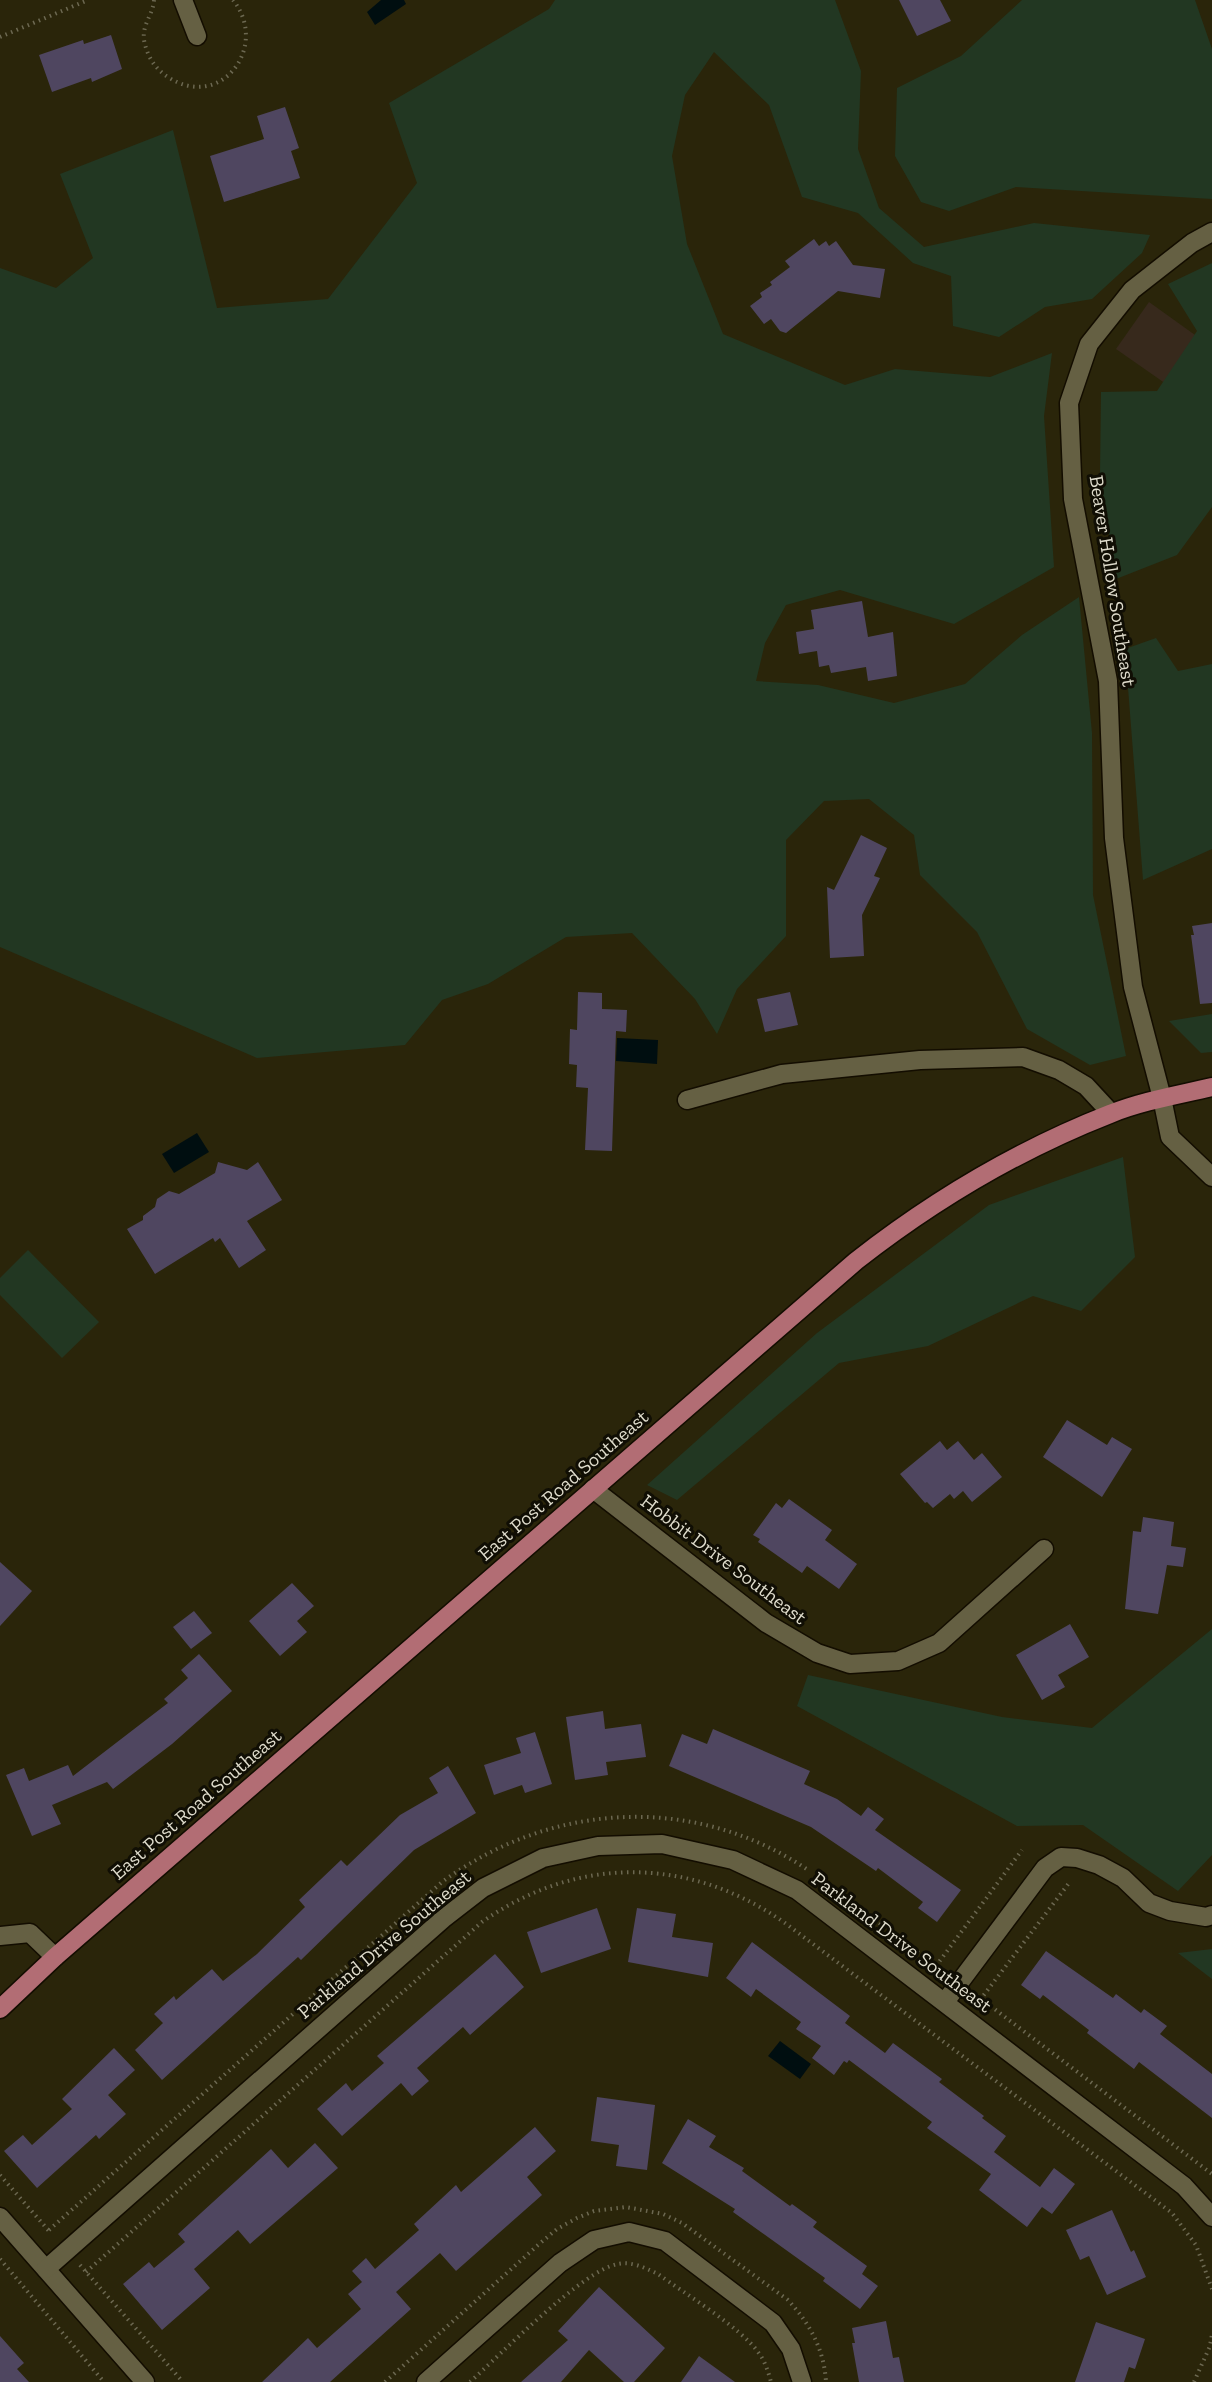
<svg xmlns="http://www.w3.org/2000/svg" width="1212" height="2382" viewBox="0 0 1212 2382" font-family="'Zilla Slab',serif">
	<style>
		.industrial { fill: #37291c }
		.green { fill: #223722 }
		.water { fill: #000e10 }
		.building { fill: #4f4660 }
		.lines { fill: none; stroke-linecap: round; stroke-linejoin: round }
		.minor-casing { stroke: #130d00; stroke-width: 21 }
		.major-casing { stroke: #130d00; stroke-width: 21 }
		.path { stroke: #6c6851; stroke-width: 4; stroke-dasharray: 1.5 4.5; stroke-linecap: butt }
		.minor { stroke: #656043; stroke-width: 18 }
		.major { stroke: #b26d74; stroke-width: 18 }
		.labels { text-anchor: middle; stroke-width: 6; stroke-linejoin: round; paint-order: stroke }
		.street-label { font-size: 20px; fill: #dedbcb; stroke: #100e04 }
	</style>
	<rect width="100%" height="100%" fill="#2a250a"/>
	<path class="industrial" d="M1149 302 1202 340 1169 386 1116 349Z"/>
	<g class="green">
		<path d="M555 0H835L861 71 858 149 879 208 924 247 1034 223 1150 235 1142 253 1092 299 1045 307 999 337 953 326 951 276 913 263 858 213 802 197 769 105 714 52 685 95 672 156 687 244 723 334 845 385 895 369 990 377 1052 353 1044 416 1054 567 954 624 840 590 786 605 765 643 756 681 818 685 894 703 965 684 1022 635 1079 597 1092 733 1093 895 1126 1056 1090 1065 1027 1029 977 932 920 875 914 835 869 799 824 801 786 840V936L737 989 717 1034 695 999 632 933 566 937 488 984 442 1000 405 1045 257 1058 0 947V268L56 288 93 258 60 174 173 130 217 308 328 299 417 183 389 103 549 9Z"/>
		<path d="M1022 0H1195L1212 49V199L1016 187 949 211 921 202 895 156 897 88 961 56Z"/>
		<path d="M1212 263V507L1177 555 1116 579 1100 475 1101 392 1157 391 1197 331 1168 284Z"/>
		<path d="M1156 638 1178 671 1212 664V849L1143 880 1125 649Z"/>
		<path d="M1212 1014V1052L1201 1053 1169 1021Z"/>
		<path d="M1123 1157 1135 1257 1081 1311 1033 1296 928 1346 839 1363 677 1500 647 1485 817 1333 989 1205Z"/>
		<path d="M28 1250 99 1322 62 1358 0 1295V1278Z"/>
		<path d="M1212 1629V1855L1178 1891 1083 1825 1017 1826 797 1706 808 1675 1002 1717 1092 1728Z"/>
		<path d="M1212 1949V1979L1178 1953Z"/>
	</g>
	<g class="water">
		<path d="M381 0H404L406 4 375 25 367 12Z"/>
		<path d="M617 1038 658 1040 657 1064 616 1061Z"/>
		<path d="M197 1133 209 1152 174 1173 162 1154Z"/>
		<path d="M780 2041 811 2064 800 2079 768 2056Z"/>
	</g>
	<g class="building">
		<path d="M899 0H940L951 21 917 36Z"/>
		<path d="M111 35 122 69 92 82 91 78 52 92 39 55 83 40 84 44Z"/>
		<path d="M285 107 299 148 291 151 300 178 224 202 210 156 264 139 257 116Z"/>
		<path d="M814 239 819 246 826 241 829 246 836 241 853 265 885 269 880 298 838 291 786 333 780 331 771 319 764 324 750 306 762 297 760 293 772 285 770 282 790 267 785 261Z"/>
		<path d="M862 601 868 637 893 632 897 676 868 681 866 667 831 673 829 665 819 667 817 651 799 654 796 632 814 629 811 610Z"/>
		<path d="M861 835 887 848 874 876 880 878 862 915 864 956 830 958 827 887 834 890Z"/>
		<path d="M1212 923V1003L1200 1004 1191 935H1194L1192 926Z"/>
		<path d="M578 992 602 993V1009L627 1010 626 1032 616 1031 612 1151 585 1150 588 1088 576 1087 577 1065 569 1064 570 1029 577 1030Z"/>
		<path d="M790 992 798 1025 765 1032 757 999Z"/>
		<path d="M218 1162 247 1170 258 1162 282 1200 247 1221 266 1250 239 1268 220 1238 215 1242 213 1238 155 1274 127 1229 143 1220V1216L155 1207 157 1199 169 1191 179 1194 215 1173Z"/>
		<path d="M1067 1420 1107 1445 1112 1437 1132 1449 1102 1497 1043 1457Z"/>
		<path d="M940 1441 947 1450 958 1441 974 1460 982 1453 1002 1477 972 1502 963 1491 954 1499 950 1494 933 1508 927 1502 925 1503 900 1474Z"/>
		<path d="M789 1499 832 1530 825 1540 857 1564 839 1589 807 1566 802 1573 758 1542 760 1539 753 1535 776 1503 782 1508Z"/>
		<path d="M1143 1517 1174 1522 1171 1546 1186 1548 1183 1567 1167 1565 1158 1614 1125 1609 1133 1531 1141 1532Z"/>
		<path d="M0 1562 32 1591 0 1626Z"/>
		<path d="M292 1583 314 1606 297 1621 307 1632 280 1656 249 1621Z"/>
		<path d="M194 1611 212 1633 191 1649 173 1627Z"/>
		<path d="M1070 1624 1089 1657 1058 1675 1065 1687 1042 1700 1016 1655Z"/>
		<path d="M199 1654 232 1691 172 1744 113 1789 107 1782 52 1805 61 1824 32 1836 6 1775 24 1768 29 1781 68 1765 73 1776 168 1703 164 1699 188 1678 181 1670Z"/>
		<path d="M603 1711 605 1729 641 1724 646 1757 606 1762 608 1775 575 1780 566 1717Z"/>
		<path d="M713 1729 810 1771 804 1784 837 1799 861 1816 868 1807 884 1819 875 1830 961 1890 937 1922 918 1908 923 1902 878 1868 876 1871 811 1827 669 1766 682 1734 707 1744Z"/>
		<path d="M535 1732 552 1784 525 1793 522 1785 494 1795 484 1765 521 1753 516 1738Z"/>
		<path d="M448 1766 476 1813 414 1850 301 1960 298 1957 162 2080 135 2050 163 2023 154 2014 174 1996 176 2000 212 1969 223 1981 257 1954 305 1907 299 1900 341 1860 347 1866 400 1815 438 1793 429 1778Z"/>
		<path d="M597 1908 611 1949 541 1973 527 1932Z"/>
		<path d="M637 1908 676 1914 672 1937 713 1943 708 1977 628 1962Z"/>
		<path d="M752 1942 850 2016 845 2023 885 2053 893 2043 942 2079 939 2082 984 2116 982 2118 1006 2136 994 2152 1040 2187 1054 2168 1075 2184 1052 2214 1042 2207 1027 2227 979 2190 991 2174 927 2128 932 2122 849 2060 847 2063 844 2061 834 2075 812 2058 821 2046 796 2029 801 2022 756 1989 751 1997 726 1978Z"/>
		<path d="M1046 1951 1113 1998 1116 1994 1141 2013 1144 2009 1167 2026 1160 2034 1212 2074V2118L1139 2062 1134 2069 1087 2033 1089 2030 1043 1995 1040 1999 1021 1985Z"/>
		<path d="M495 1954 524 1987 470 2035 463 2027 417 2068 429 2081 412 2096 401 2083 342 2136 317 2109 346 2083 352 2091 384 2063 377 2056Z"/>
		<path d="M114 2048 135 2070 108 2095 126 2114 99 2139 96 2135 37 2188 4 2151 23 2135 32 2145 72 2109 62 2099Z"/>
		<path d="M597 2097 655 2105 647 2170 616 2166 619 2145 591 2141Z"/>
		<path d="M688 2119 716 2136 709 2147 744 2168 742 2171 790 2206 792 2204 817 2222 813 2227 867 2266 862 2274 878 2286 860 2309 823 2281 825 2278 733 2212 735 2209 662 2163Z"/>
		<path d="M535 2127 556 2151 527 2177 542 2195 456 2271 440 2253 396 2292 411 2309 330 2382H262L308 2338 317 2348 361 2309 348 2294 362 2282 352 2271 366 2258 375 2269 419 2230 414 2224 441 2199 456 2185 461 2192Z"/>
		<path d="M315 2143 338 2168 250 2244 238 2230 194 2269 210 2288 162 2330 123 2284 149 2262 154 2268 185 2242 178 2234 271 2149 288 2168Z"/>
		<path d="M1112 2210 1131 2252 1134 2250 1146 2277 1107 2295 1089 2256 1080 2260 1066 2230Z"/>
		<path d="M599 2287 665 2348 634 2382H624L589 2350 561 2382H521L568 2340 558 2331Z"/>
		<path d="M886 2321 893 2358 899 2357 904 2382H859L852 2343H855L852 2328Z"/>
		<path d="M1096 2322 1145 2339 1135 2369 1129 2367 1124 2382H1075Z"/>
		<path d="M0 2336 24 2363 17 2369 29 2382H0Z"/>
		<path d="M699 2356 735 2382H681Z"/>
	</g>
	<g class="lines">
		<g class="minor-casing">
			<g id="minor">
				<path d="M183 0 197 36"/>
				<path d="M1212 232 1192 243 1132 290 1089 344 1069 403 1073 499 1108 681 1114 838 1133 987 1162 1098 1170 1137 1212 1177"/>
				<path d="M687 1100 782 1074 920 1060 1023 1057 1059 1070 1086 1086 1111 1113"/>
				<path d="M593 1489 766 1623 817 1653 850 1664 898 1661 939 1643 1044 1549"/>
				<path d="M0 1936 30 1933 55 1957"/>
				<path d="M945 2002 1045 1868 1061 1857 1077 1858 1099 1865 1123 1878 1149 1903 1170 1911 1206 1917 1212 1915"/>
				<path d="M0 2217 145 2382"/>
				<path d="M46 2269 443 1919 483 1888 543 1858 598 1846 662 1844 733 1860 797 1890 1184 2186 1212 2217"/>
				<path d="M426 2382 560 2263 594 2240 629 2232 665 2241 773 2323 791 2349 802 2382"/>
			</g>
		</g>
		<g class="major-casing">
			<path id="major" d="M0 2009 55 1957 856 1261C934 1200 1018 1150 1110 1114 1142 1101 1178 1095 1212 1087"/>
		</g>
		<g class="path">
			<path d="M154 0C153 15 142 24 144 40 147 56 155 69 168 77 221 112 270 46 233 0"/>
			<path d="M0 37 88 0"/>
			<path d="M817 1876 943 1971"/>
			<path d="M936 1966 1022 1850"/>
			<path d="M976 1995 1212 2174"/>
			<path d="M980 2000 1069 1883"/>
			<path d="M0 2175 49 2231"/>
			<path d="M49 2230 442 1882C551 1802 694 1793 808 1870"/>
			<path d="M0 2259 104 2382"/>
			<path d="M80 2265 183 2382"/>
			<path d="M86 2272 482 1922C577 1855 690 1856 785 1923L1172 2213 1196 2245 1212 2289"/>
			<path d="M385 2382 538 2245 557 2229 577 2218 594 2211 626 2207 663 2214 682 2223 788 2300C810 2324 824 2349 826 2382"/>
			<path d="M470 2382C500 2355 584 2269 618 2264 632 2261 645 2268 658 2274 684 2293 741 2328 758 2352 765 2361 768 2371 771 2382"/>
			<path d="M1194 2382 1210 2346 1212 2334"/>
		</g>
		<use href="#minor" class="minor"/>
		<use href="#major" class="major"/>
	</g>
	<g class="labels">
		<g class="street-label">
			<text transform="translate(1113 581) rotate(81)" y="7">Beaver Hollow Southeast</text>
			<text transform="translate(563 1485) rotate(-41)" y="7">East Post Road Southeast</text>
			<text transform="translate(724 1559) rotate(37)" y="7">Hobbit Drive Southeast</text>
			<text transform="translate(196 1804) rotate(-41)" y="7">East Post Road Southeast</text>
			<text transform="translate(902 1942) rotate(37)" y="7">Parkland Drive Southeast</text>
			<text transform="translate(384 1944) rotate(-40)" y="7">Parkland Drive Southeast</text>
		</g>
	</g>
</svg>
